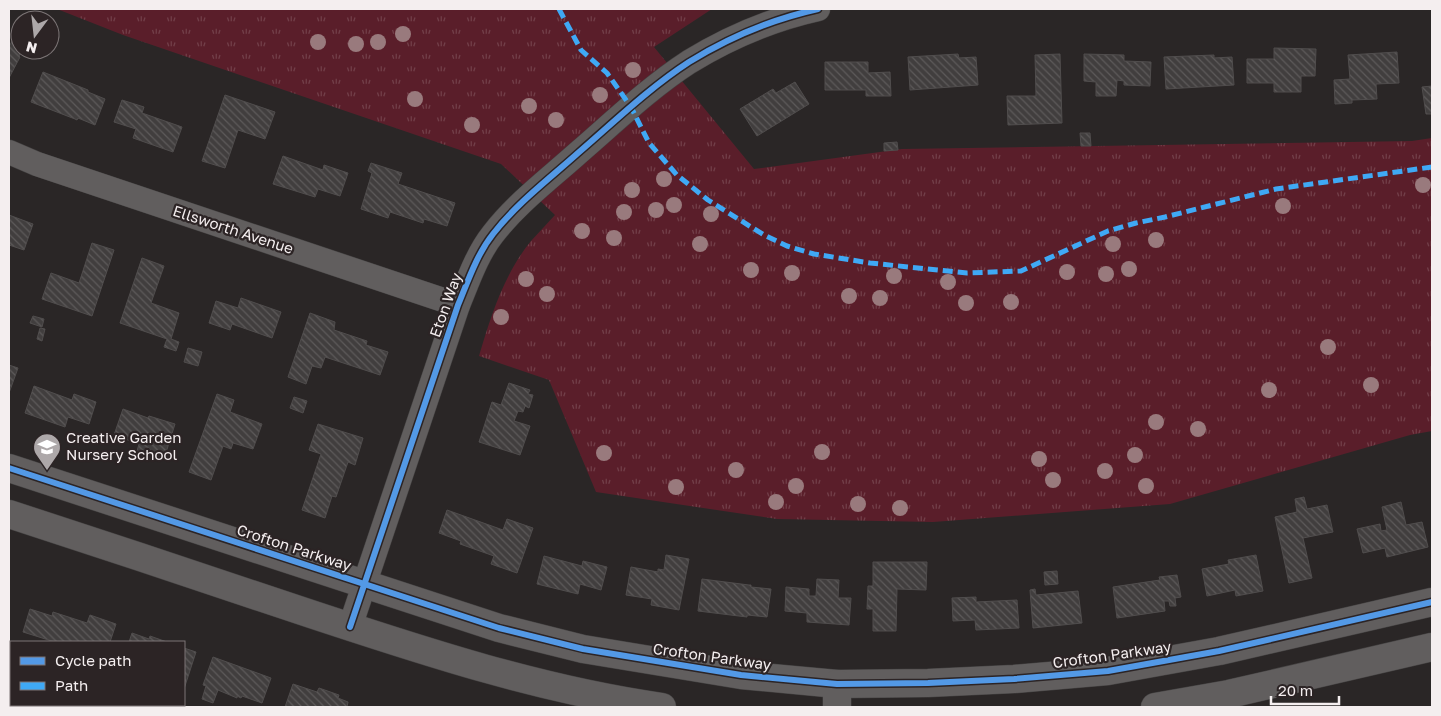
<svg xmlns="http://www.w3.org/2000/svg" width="1441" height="716" viewBox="0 0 1441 716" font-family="'Golos Text',sans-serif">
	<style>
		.grass { fill: url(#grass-tufts) }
		.building { fill: url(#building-back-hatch); stroke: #504d4d }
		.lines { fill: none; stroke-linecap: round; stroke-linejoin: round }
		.minor-casing { stroke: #454343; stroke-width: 25 }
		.tertiary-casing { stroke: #454343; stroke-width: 29 }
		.minor { stroke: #615e5e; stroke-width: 24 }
		.tertiary { stroke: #615e5e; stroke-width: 28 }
		.quiet { stroke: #3fa9f5; stroke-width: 5; stroke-dasharray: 10 5; stroke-linecap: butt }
		.cycleway-casing { stroke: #2c2425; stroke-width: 9 }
		.cycleway { stroke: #5399e6; stroke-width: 6 }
		.tree { fill: #997a7d }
		.labels { text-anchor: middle; stroke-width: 4.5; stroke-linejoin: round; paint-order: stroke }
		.street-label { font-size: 15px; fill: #f4eeef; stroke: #2c2425 }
		.poi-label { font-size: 15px; fill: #f4eeef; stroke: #2c2425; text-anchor: start }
	</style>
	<defs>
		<pattern id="grass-tufts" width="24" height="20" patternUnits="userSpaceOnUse" patternTransform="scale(1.25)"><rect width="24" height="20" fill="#5a1e2a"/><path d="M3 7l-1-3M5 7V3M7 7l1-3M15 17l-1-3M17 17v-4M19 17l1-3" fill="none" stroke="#723f49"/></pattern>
		<pattern id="building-back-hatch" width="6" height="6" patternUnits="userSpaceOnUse" patternTransform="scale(1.25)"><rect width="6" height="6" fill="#413e3e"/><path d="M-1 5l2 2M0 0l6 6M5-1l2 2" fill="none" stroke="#5d5a5a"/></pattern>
	</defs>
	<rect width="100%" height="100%" fill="#2a2626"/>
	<path class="grass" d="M57 9H712L654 47 754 169 902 149 1412 141 1432 138V431L1410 435 1170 504 933 522 777 519 596 492 549 380 479 356C491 316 504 274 531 241 539 232 547 224 555 215L501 164 123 35Z"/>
	<g class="building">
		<path d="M12 41 20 46V50H22L19 56 20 57 9 78V47Z"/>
		<path d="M1274 48 1316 49 1315 76H1301V92H1274V83H1247V59H1274Z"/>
		<path d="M1397 52 1399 83 1376 84 1377 99 1352 100V103L1335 104 1334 80 1350 79 1348 55Z"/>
		<path d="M958 54 959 58 976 57 978 85 910 90 908 57Z"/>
		<path d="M1060 54 1062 123 1008 125 1007 96H1036L1035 55Z"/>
		<path d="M1084 54 1124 55V61L1151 62 1150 86 1124 85V81L1117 80 1116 96H1096V82L1084 81Z"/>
		<path d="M1214 55V58L1232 57 1234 85 1166 89 1164 57Z"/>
		<path d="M825 62H868V73L890 72 891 96H866V90H825Z"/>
		<path d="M43 72 88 90V92L105 99 95 125 78 118 77 120 75 119 31 102Z"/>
		<path d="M795 82 809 104 757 136 740 109 773 89 776 93Z"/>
		<path d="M1432 86V114H1426L1422 87Z"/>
		<path d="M225 95 275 112 265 139 238 130 225 168 202 161Z"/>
		<path d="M122 100 144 107 142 113 182 127 173 152 133 138 136 129 114 122Z"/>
		<path d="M1080 133H1090L1091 146H1081Z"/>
		<path d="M897 142 898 150 884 151V143Z"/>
		<path d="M283 156 323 170 324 165 348 173 340 196 318 189 315 197 273 184Z"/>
		<path d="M371 163 402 173 398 184 455 203 447 226 424 219 423 223 390 212 388 218 361 209 372 173 368 171Z"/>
		<path d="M9 215 33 224 24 250 9 245Z"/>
		<path d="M92 243 114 250 92 316 42 299 51 273 79 283Z"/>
		<path d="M142 258 164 266 151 303 179 313 171 339 179 342 176 351 164 347 167 339 120 323Z"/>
		<path d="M241 298 281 312 272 338 232 324 230 330 209 323 216 301 238 308Z"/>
		<path d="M310 313 335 322 334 330 367 341 366 345 388 352 380 375 325 357 321 368 312 366 306 384 288 377Z"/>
		<path d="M33 316 44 319 42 327 30 323Z"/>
		<path d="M40 328 45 329 42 341 37 339Z"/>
		<path d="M188 348 202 352 198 366 184 362Z"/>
		<path d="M9 365 18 368 9 393Z"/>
		<path d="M509 383 530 390 528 394 533 395 529 408 525 406 523 412 518 411 514 421 530 426 520 455 479 442 492 402 501 405Z"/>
		<path d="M34 386 72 400 74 394 96 402 89 424 68 417 65 427 25 413Z"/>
		<path d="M217 394 234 400 230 412 262 424 253 449 233 443 231 449 223 446 211 480 189 472Z"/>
		<path d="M294 397 307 401 303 413 290 408Z"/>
		<path d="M123 409 148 418 149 416 175 424 164 459 137 451 139 444 114 435Z"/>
		<path d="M318 424 363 438 355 465 348 462 336 497 332 496 325 518 302 510 321 454 309 450Z"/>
		<path d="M1304 497 1307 509 1327 505 1333 532 1303 538 1312 578 1289 583 1275 517 1297 512 1295 499Z"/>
		<path d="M1401 502 1406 525 1422 522 1428 547 1387 557 1385 548 1363 553 1357 529 1380 524 1381 531 1387 530 1382 507Z"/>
		<path d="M447 510 503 530 507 519 533 528 517 573 491 564 494 556 460 544 461 541 439 533Z"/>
		<path d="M666 555 689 559 679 610 651 605 652 599 626 595 631 567 658 572V569L664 570Z"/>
		<path d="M1256 555 1263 591 1236 596 1235 590 1207 596 1202 569 1229 564 1228 560Z"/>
		<path d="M544 556 582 566 583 561 607 567 601 590 580 584 578 594 537 584Z"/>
		<path d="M873 562H927L926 590 897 589 896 631H873V609H867L868 586H873Z"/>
		<path d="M1057 571 1058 584 1045 585 1044 572Z"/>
		<path d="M1177 575 1181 597 1175 598 1176 606H1170L1169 601H1164L1165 611 1117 618 1113 587 1160 580 1159 577Z"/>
		<path d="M702 579 749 585H751V587L771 589 767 617 747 615V617L698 611Z"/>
		<path d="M817 579 839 580 838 598H851L849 625 807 622V613L785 611 786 587 809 589V596H816Z"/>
		<path d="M1035 589 1036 595 1078 591 1082 623 1033 628 1030 590Z"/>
		<path d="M976 597V602L1017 600 1019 628 976 630 975 620 953 621 952 598Z"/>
		<path d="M30 609 52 616 53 612 87 623 90 615 116 624 110 642H55L23 632Z"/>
		<path d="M132 633 149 639 150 636 167 642H129Z"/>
		<path d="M184 648 196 652 184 689Z"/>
		<path d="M213 657 271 678 262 703 242 696 241 698 237 696V698L218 690 213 703 202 699 206 686 203 685Z"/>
		<path d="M293 684 317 692 319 688 339 695 338 698 348 702 347 707H285Z"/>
	</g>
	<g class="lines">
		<g class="minor-casing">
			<g id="minor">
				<path d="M9 152 37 164 458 305"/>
				<path d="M350 627 458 305C468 281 477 254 493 234 517 203 549 179 578 153 614 122 649 88 689 62 728 38 773 19 818 9"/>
			</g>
		</g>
		<g class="tertiary-casing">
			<g id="tertiary">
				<path d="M9 468 499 628 583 649 741 675 837 684 928 683 1014 679 1108 671 1219 651 1432 602"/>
				<path d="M9 514C110 547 210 580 311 614 426 652 542 690 662 707"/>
				<path d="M837 684V707"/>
				<path d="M1155 707 1229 694 1432 647"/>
			</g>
		</g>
		<use href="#minor" class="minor"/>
		<use href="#tertiary" class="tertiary"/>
		<path class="quiet" d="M559 9 581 50 607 73 631 107 649 143 677 175 708 200 764 235 787 246 814 254 870 263 967 273 1021 271 1108 231 1136 223 1165 217 1276 189 1432 167"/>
		<g class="cycleway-casing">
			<g id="cycleway">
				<path d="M9 468 499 628 583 649 741 675 837 684 928 683 1014 679 1108 671 1219 651 1432 602"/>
				<path d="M350 627 458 305C468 281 477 254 493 234 517 203 549 179 578 153 614 122 649 88 689 62 728 38 773 19 818 9"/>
			</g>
		</g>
		<use href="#cycleway" class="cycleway"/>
	</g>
	<g class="tree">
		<circle cx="403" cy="34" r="8"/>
		<circle cx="318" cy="42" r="8"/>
		<circle cx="378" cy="42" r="8"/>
		<circle cx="356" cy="44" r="8"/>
		<circle cx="633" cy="70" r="8"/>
		<circle cx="600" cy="95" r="8"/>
		<circle cx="415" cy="99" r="8"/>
		<circle cx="529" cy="106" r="8"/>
		<circle cx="556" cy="120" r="8"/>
		<circle cx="472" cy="125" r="8"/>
		<circle cx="664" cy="179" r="8"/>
		<circle cx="1423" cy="185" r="8"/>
		<circle cx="632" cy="190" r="8"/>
		<circle cx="674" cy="205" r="8"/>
		<circle cx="1283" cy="206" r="8"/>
		<circle cx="656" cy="210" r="8"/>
		<circle cx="624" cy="212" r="8"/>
		<circle cx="711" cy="214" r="8"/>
		<circle cx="582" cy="231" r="8"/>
		<circle cx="614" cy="238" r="8"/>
		<circle cx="1156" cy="240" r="8"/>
		<circle cx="700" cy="244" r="8"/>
		<circle cx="1113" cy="244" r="8"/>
		<circle cx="1129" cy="269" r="8"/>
		<circle cx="751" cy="270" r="8"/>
		<circle cx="1067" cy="272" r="8"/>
		<circle cx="792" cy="273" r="8"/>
		<circle cx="1106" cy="274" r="8"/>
		<circle cx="894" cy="276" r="8"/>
		<circle cx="526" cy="279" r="8"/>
		<circle cx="948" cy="282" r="8"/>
		<circle cx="547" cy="294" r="8"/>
		<circle cx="849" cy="296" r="8"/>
		<circle cx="880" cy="298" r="8"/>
		<circle cx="1011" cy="302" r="8"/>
		<circle cx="966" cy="303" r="8"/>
		<circle cx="501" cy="317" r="8"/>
		<circle cx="1328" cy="347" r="8"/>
		<circle cx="1371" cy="385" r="8"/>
		<circle cx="1269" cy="390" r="8"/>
		<circle cx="1156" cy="422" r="8"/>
		<circle cx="1198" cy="429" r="8"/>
		<circle cx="822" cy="452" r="8"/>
		<circle cx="604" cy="453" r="8"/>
		<circle cx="1135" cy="455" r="8"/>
		<circle cx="1039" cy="459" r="8"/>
		<circle cx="736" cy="470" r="8"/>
		<circle cx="1105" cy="471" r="8"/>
		<circle cx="1053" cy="480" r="8"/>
		<circle cx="796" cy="486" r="8"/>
		<circle cx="1146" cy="486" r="8"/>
		<circle cx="676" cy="487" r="8"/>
		<circle cx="776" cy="502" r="8"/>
		<circle cx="858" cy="504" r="8"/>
		<circle cx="900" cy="508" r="8"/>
	</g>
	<defs>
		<g id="school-pin" transform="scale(1.4375)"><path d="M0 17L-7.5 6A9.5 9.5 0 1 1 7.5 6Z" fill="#ada8a9" stroke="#2c2425"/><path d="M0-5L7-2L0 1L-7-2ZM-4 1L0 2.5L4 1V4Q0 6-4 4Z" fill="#fff"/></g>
	</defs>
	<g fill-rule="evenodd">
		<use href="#school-pin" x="47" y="447"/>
	</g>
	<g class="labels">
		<g class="street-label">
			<text transform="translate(233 230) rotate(18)" y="5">Ellsworth Avenue</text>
			<text transform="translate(446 305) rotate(-70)" y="5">Eton Way</text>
			<text transform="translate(294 548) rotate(18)" y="5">Crofton Parkway</text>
			<text transform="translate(1112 655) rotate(-8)" y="5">Crofton Parkway</text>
			<text transform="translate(712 657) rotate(8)" y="5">Crofton Parkway</text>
		</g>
		<g class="poi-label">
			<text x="66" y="443">Creative Garden<tspan x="66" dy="17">Nursery School</tspan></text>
		</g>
	</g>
	<rect width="1441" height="716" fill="none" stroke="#f4eeef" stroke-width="20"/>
	<rect x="10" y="641" width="175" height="65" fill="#2c2425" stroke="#7c7576"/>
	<rect x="20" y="657" width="25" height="8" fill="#5399e6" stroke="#7c7576"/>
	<text x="55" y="666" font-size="15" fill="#f4eeef">Cycle path</text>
	<rect x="20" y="682" width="25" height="8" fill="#3fa9f5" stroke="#7c7576"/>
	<text x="55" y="691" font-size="15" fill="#f4eeef">Path</text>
	<g transform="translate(35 35) rotate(195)"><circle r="24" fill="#2c2425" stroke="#7c7576"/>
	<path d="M0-4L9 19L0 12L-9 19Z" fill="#ada8a9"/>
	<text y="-8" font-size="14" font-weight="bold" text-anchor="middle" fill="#f4eeef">N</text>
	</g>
	<path d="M1271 696v8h68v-8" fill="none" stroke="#f4eeef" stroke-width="2.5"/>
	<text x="1278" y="696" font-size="15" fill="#f4eeef" stroke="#2c2425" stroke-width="4" paint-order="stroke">20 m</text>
</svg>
